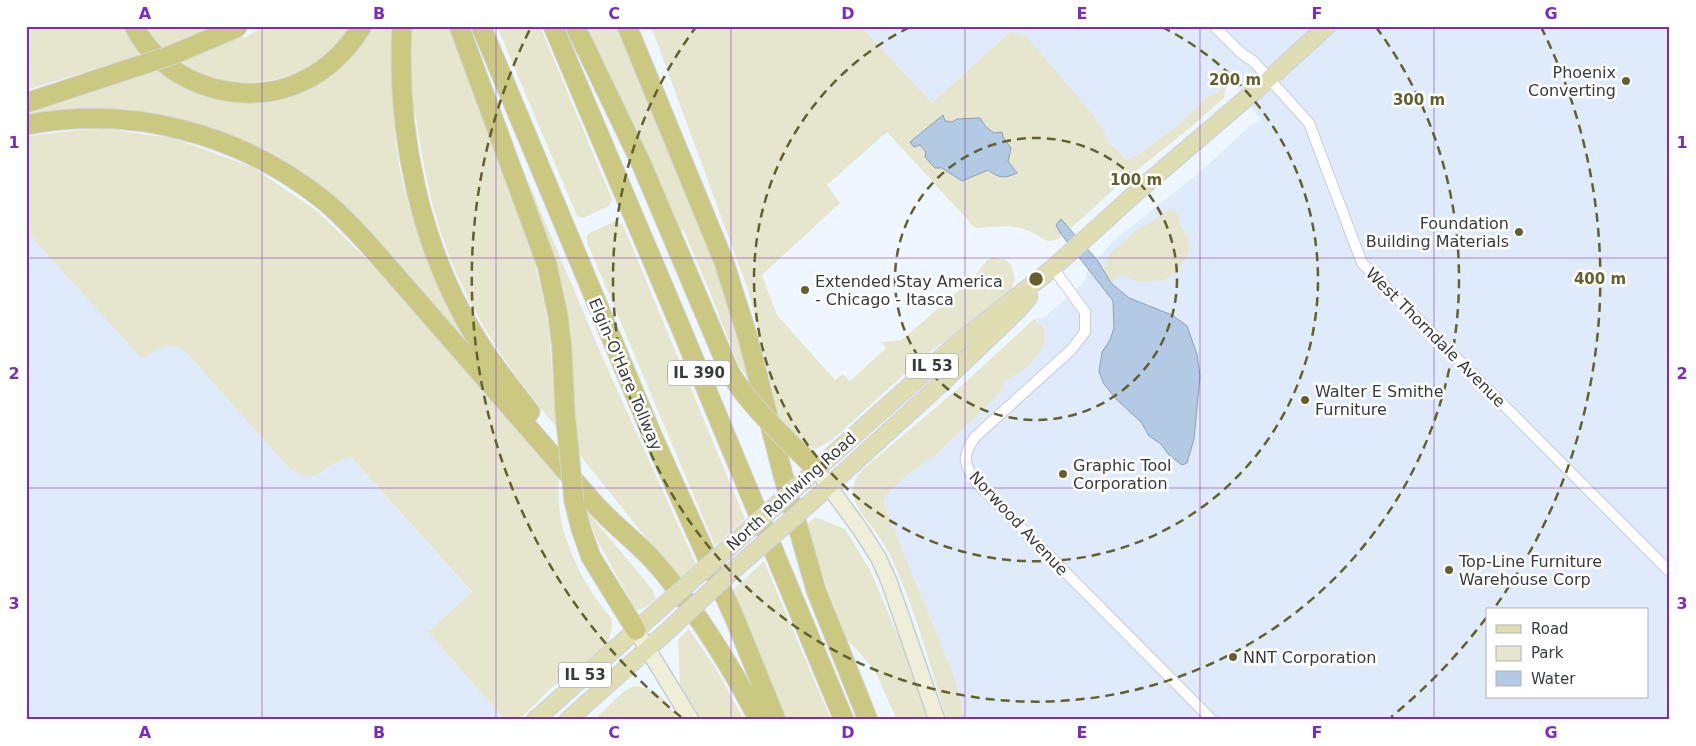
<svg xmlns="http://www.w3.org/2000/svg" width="1696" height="746" viewBox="0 0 1696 746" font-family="'DejaVu Sans',sans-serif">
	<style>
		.built { fill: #dfebfa; fill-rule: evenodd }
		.green { fill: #e6e6ce; fill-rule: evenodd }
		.water { fill: #b3cae4; stroke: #8e9fb2 }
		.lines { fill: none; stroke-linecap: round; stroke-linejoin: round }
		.minor-casing { stroke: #c6cdd6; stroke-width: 12 }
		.secondary-casing { stroke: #c6cdd6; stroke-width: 18 }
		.primary-casing { stroke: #d3d4d5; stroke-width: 19 }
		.motorway-casing { stroke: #d3d4d5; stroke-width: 21 }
		.minor { stroke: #fff; stroke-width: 10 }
		.secondary { stroke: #efeed9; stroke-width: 15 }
		.primary { stroke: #dfdeb3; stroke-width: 16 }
		.motorway { stroke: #cac881; stroke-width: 19 }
		.primary-bridge-casing { stroke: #d3d4d5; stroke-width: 19; stroke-linecap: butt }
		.motorway-bridge-casing { stroke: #d3d4d5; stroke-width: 21; stroke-linecap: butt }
		.primary-bridge { stroke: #dfdeb3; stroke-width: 16 }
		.motorway-bridge { stroke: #cac881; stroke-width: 19 }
		.grid { fill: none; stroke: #7b2cbf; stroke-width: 1; stroke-opacity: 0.55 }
		.ring { fill: none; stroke: #62602d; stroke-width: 2.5; stroke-dasharray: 9 6 }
		.poi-dot { fill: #62602d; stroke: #fff; stroke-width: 2 }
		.labels { text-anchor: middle; stroke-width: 5; stroke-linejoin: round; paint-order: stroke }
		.shield { fill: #fff; stroke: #747678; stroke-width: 1 }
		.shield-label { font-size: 15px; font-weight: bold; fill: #383b3e }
		.poi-label { font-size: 16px; fill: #383b3e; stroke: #fff; text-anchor: start }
		.street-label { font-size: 16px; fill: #383b3e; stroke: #fff }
		.centre { fill: #62602d; stroke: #fff; stroke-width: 2.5 }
		.ring-label { font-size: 15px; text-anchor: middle; font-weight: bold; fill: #62602d; stroke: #fff; stroke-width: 5; stroke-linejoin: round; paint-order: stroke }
		.neatline { fill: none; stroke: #7b2cbf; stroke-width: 2 }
		.grid-label { font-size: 16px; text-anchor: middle; font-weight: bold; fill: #7b2cbf }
	</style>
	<rect width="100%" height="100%" fill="#eef6ff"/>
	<g class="built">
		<path d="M860 26H1670V720H966L953 674 884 504 886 496 907 475 936 455 998 395 1005 381 1025 369 1038 321 1034 319 1044 318 1084 282 1087 272 1114 240 1200 172 1252 124 1261 120 1233 80 1218 92 1205 98 1179 124 1140 154 1126 160 1118 150 1109 146 1104 131 1010 32 932 103ZM1487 610H1647V697H1487Z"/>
		<path d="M26 233 29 234 162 346 175 345 185 351 289 468 320 474 341 458 351 457 472 593 428 632 505 720H26Z"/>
	</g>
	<g class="green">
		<path d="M26 26H124L144 54 26 90Z"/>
		<path d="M144 26H233L244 38 264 26H351C344 36 337 45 329 52 288 88 227 92 181 65 166 56 153 40 144 26Z"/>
		<path d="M372 26H450L532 252 544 302 548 323 557 428C502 362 461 301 436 217 426 183 421 148 415 113L393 115C396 141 398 166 405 191 420 252 446 307 478 361L370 235 224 134 26 117V114L161 69 264 100 370 30Z"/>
		<path d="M497 26H540L612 199 609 206 583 218 577 216Z"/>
		<path d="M584 26H619L712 252 733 314 751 384 737 362 710 292 683 229 680 231Z"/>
		<path d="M651 26H860L932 103 1010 32 1026 36 1093 115 1104 131 1109 145 1118 150 1126 160 1140 154 1179 124 1205 98 1218 92 1233 80 1231 84 1225 89 1224 98 1190 128 1122 182 1070 229 1061 220 1056 225 1061 234 1060 238C1045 245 1044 238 1031 232 1014 223 994 227 975 228L887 132 827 185 840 203 762 275 777 315 835 380 843 374 850 381 886 348 882 342 901 340 911 332 972 279 987 260 993 257 1006 260 1011 265 1015 280 1010 291 993 305 921 359 832 440 816 449 805 446 804 440 796 435 778 415 755 315 747 287ZM943 115 945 121 986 127 994 133 1002 132 1003 137 1011 148 1008 161 962 181 942 168 919 145Z"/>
		<path d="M493 99 605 363 696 564 679 579 579 454 575 405 562 308Z"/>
		<path d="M98 128 173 138 252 167 317 211 375 267 559 477C559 486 558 495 559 504 562 544 586 589 612 619V628L607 646 593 659 551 688 519 720H505L428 632 472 592 351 457C323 461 322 489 289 468L185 351C166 340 158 349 142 359L29 234 26 233V136Z"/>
		<path d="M1170 209 1176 211 1180 216 1179 225 1188 236 1189 252 1177 272 1163 280 1147 282 1135 281 1124 275 1119 276 1111 283 1105 275 1104 268 1109 254 1138 229 1150 223Z"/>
		<path d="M615 221 623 225 745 519 715 546 587 242V236L590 233Z"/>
		<path d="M1034 319 1043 327 1045 337 1043 346 1036 357 1025 369 1005 381 998 395 936 455 907 475 886 496 884 504 953 674 966 720H947C931 670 918 618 897 571 892 559 886 547 879 537 871 524 858 513 854 498 851 488 855 478 862 470L961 386Z"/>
		<path d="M586 510 652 589 656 599 643 609 637 610 634 607 597 540Z"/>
		<path d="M815 517 845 529 870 570 916 678 930 720H897L874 669 846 638 805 527Z"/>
		<path d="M764 561 831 720H787L733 590Z"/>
		<path d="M689 629 718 672 744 720H700L698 717 680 686 678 640Z"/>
		<path d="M634 686C659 687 666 701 679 720H594L624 691Z"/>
	</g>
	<g class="water">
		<path d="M943 115 945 121 952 122 957 119 980 118 986 127 994 133 1002 132 1003 137 1011 148 1008 161 1017 173C1004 179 999 178 988 170L962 181 942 168H935L925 157 926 152 920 145 914 147 910 142Z"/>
		<path d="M1061 219 1098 261 1111 283 1129 298 1172 315 1187 326 1197 354 1200 376 1194 439 1187 463 1182 465 1169 455 1161 444 1149 436 1141 422 1116 399 1104 384 1099 372 1102 352 1110 340 1114 328 1113 301 1061 234 1056 225Z"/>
	</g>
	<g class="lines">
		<g class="minor-casing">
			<g id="minor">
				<path d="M1214 26 1241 53 1253 61 1309 123 1362 263 1670 572"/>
				<path d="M1053 268 1085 312V332L1071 350 975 437C961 456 964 465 977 483L1212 720"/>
			</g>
		</g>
		<g class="secondary-casing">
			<g id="secondary">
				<path d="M817 470 860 529 878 557 889 581 937 720"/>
				<path d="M636 630 691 720"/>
			</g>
		</g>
		<g class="primary-casing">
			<g id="primary">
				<path d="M800 484 953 347 1053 268 1139 190 1270 78 1327 26"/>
				<path d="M808 505 943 382 1018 310 1029 297"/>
				<path d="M535 720 653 615"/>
				<path d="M568 720 662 636"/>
			</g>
		</g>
		<g class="motorway-casing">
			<g id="motorway">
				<path d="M134 26C161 80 233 107 291 86 322 75 345 54 362 26"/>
				<path d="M402 26C396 133 420 247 476 338 492 364 511 388 530 412"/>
				<path d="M459 26 547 265 558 316 562 350 565 412 568 442"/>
				<path d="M481 26 652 435 735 619 776 720"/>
				<path d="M553 26 678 321 844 720"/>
				<path d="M575 26 641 163 730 373"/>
				<path d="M627 26 724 262 748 338 783 475 816 590 868 720"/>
				<path d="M26 103 126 70"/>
				<path d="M26 125C130 104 240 134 322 199 342 215 359 234 376 253 448 336 520 419 592 501 610 522 633 539 652 559 695 607 729 663 759 720"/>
				<path d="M800 453 817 470"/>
				<path d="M574 501 581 529 591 557 636 630"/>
			</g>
		</g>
		<use href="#minor" class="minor"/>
		<use href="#secondary" class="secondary"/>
		<use href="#primary" class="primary"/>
		<use href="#motorway" class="motorway"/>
		<g class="primary-bridge-casing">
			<g id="primary-bridge">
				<path d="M653 615 800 484"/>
				<path d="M662 636 730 573 808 505"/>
			</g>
		</g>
		<g class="motorway-bridge-casing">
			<g id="motorway-bridge">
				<path d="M126 70 172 55 238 27"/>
				<path d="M730 373C749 404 775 428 800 453"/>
				<path d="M568 442 574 501"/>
			</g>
		</g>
		<use href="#primary-bridge" class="primary-bridge"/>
		<use href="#motorway-bridge" class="motorway-bridge"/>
	</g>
	<path class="grid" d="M262 26V720M496 26V720M731 26V720M965 26V720M1200 26V720M1434 26V720M26 258H1670M26 488H1670"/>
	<g class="ring">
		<circle cx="1036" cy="279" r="141"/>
		<path d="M1162 27A282 282 0 1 1 910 27"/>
		<path d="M1376 27A423 423 0 1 1 696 27"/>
		<path d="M1486 618A564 564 0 0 1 1391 717M681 717A564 564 0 0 1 531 27M1541 27A564 564 0 0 1 1495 607"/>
	</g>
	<g class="poi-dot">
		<circle cx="1626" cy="81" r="5"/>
		<circle cx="1519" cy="232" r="5"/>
		<circle cx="805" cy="290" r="5"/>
		<circle cx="1305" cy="400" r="5"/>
		<circle cx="1063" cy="474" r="5"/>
		<circle cx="1449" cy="570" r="5"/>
		<circle cx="1233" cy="657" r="5"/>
	</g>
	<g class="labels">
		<g class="shield">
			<rect x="906" y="353.5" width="52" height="25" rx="4"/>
			<rect x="668" y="360.5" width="62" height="25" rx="4"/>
			<rect x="559" y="662.5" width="52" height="25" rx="4"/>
		</g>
		<g class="shield-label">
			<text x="932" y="371">IL 53</text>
			<text x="699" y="378">IL 390</text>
			<text x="585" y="680">IL 53</text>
		</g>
		<g class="poi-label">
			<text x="1616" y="78" text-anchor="end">Phoenix<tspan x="1616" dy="18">Converting</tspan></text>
			<text x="1509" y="229" text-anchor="end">Foundation<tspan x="1509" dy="18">Building Materials</tspan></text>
			<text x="815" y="287">Extended Stay America<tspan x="815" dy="18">- Chicago - Itasca</tspan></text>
			<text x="1315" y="397">Walter E Smithe<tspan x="1315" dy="18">Furniture</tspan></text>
			<text x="1073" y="471">Graphic Tool<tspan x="1073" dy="18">Corporation</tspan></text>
			<text x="1459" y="567">Top-Line Furniture<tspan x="1459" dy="18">Warehouse Corp</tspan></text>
			<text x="1243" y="663">NNT Corporation</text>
		</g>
		<g class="street-label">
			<text transform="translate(1436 337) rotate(45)" y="6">West Thorndale Avenue</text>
			<text transform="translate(626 374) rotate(67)" y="6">Elgin-O'Hare Tollway</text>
			<text transform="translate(791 491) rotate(-42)" y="6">North Rohlwing Road</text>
			<text transform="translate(1019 523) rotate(47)" y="6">Norwood Avenue</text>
		</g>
	</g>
	<circle cx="1036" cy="279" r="8" class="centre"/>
	<g class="ring-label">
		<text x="1235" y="85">200 m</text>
		<text x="1419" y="105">300 m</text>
		<text x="1136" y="185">100 m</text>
		<text x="1600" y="284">400 m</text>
	</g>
	<rect width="1696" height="746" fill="none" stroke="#ffffff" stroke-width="55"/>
	<rect x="1486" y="608" width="162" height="90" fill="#ffffff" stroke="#afb1b2"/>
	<rect x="1496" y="625" width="25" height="8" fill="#dfdeb3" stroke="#afb1b2"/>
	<text x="1531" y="634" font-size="15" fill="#383b3e">Road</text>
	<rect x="1496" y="646" width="25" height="15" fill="#e6e6ce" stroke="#afb1b2"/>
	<text x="1531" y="658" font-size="15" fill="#383b3e">Park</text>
	<rect x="1496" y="671" width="25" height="15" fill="#b3cae4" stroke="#afb1b2"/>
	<text x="1531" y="684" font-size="15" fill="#383b3e">Water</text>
	<rect x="28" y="28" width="1640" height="690" class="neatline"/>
	<g class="grid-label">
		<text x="145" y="19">A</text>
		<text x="379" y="19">B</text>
		<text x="614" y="19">C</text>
		<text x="848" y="19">D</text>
		<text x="1082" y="19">E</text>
		<text x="1317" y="19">F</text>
		<text x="1551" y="19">G</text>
		<text x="14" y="148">1</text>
		<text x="1682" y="148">1</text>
		<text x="14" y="379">2</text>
		<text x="1682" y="379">2</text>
		<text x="14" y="609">3</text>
		<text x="1682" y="609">3</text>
		<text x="145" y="738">A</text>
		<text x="379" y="738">B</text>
		<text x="614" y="738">C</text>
		<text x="848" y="738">D</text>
		<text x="1082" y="738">E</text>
		<text x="1317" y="738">F</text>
		<text x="1551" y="738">G</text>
	</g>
</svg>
